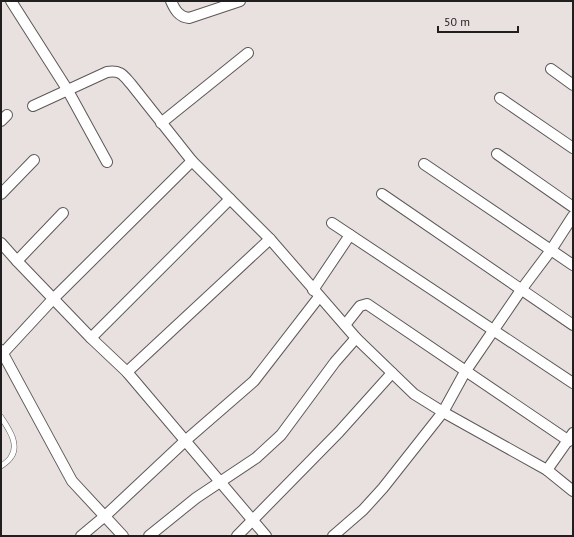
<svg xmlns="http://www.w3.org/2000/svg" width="574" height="537" viewBox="0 0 574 537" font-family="'PT Sans',sans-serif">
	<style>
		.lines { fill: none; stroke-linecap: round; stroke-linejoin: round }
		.lane-casing { stroke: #5d5857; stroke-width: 6 }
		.street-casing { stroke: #5d5857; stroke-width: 12 }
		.lane { stroke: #fff; stroke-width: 5 }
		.street { stroke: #fff; stroke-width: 10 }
	</style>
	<rect width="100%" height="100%" fill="#e8e1e0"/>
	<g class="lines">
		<g class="lane-casing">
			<path id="lane" d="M1 417C8 428 20 444 11 457 9 461 4 464 1 466"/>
		</g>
		<g class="street-casing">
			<g id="street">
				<path d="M11 1 67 89 107 162"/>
				<path d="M171 1C175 10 179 17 189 18L240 1"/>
				<path d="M551 69 573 85"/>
				<path d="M500 98 573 148"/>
				<path d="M33 106 107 72C121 70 123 75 131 84L192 161"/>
				<path d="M1 121 7 115"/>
				<path d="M161 123 248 53"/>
				<path d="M497 154 573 207"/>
				<path d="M424 164 573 265"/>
				<path d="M1 194 34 160"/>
				<path d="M382 194 573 325"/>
				<path d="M332 223 573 383"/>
				<path d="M1 243 17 261 91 338 127 372 266 536"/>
				<path d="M17 261 63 213"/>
				<path d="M313 290 350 235"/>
				<path d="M345 325 360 306 367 304 569 441"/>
				<path d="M91 338 230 199"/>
				<path d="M1 350 72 481 123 536"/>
				<path d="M3 353 53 299 192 161 270 239 356 338 414 394 443 412 547 470 573 491"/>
				<path d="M127 372 270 239"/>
				<path d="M547 470 573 433"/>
				<path d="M81 536 105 516 185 441 254 381 319 297"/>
				<path d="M149 536 196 498 256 458 281 435 335 362 356 338"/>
				<path d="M237 536 339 432 392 373"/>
				<path d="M333 536 363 510 383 488 443 412 465 372 521 290 551 250 573 216"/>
			</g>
		</g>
		<use href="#lane" class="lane"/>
		<use href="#street" class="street"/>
	</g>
	<rect width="574" height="537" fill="none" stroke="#201e1e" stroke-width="4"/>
	<path d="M438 26v6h80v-6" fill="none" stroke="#201e1e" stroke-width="2"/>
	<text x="444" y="26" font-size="12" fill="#201e1e" stroke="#e8e1e0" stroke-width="3" paint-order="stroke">50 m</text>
</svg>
